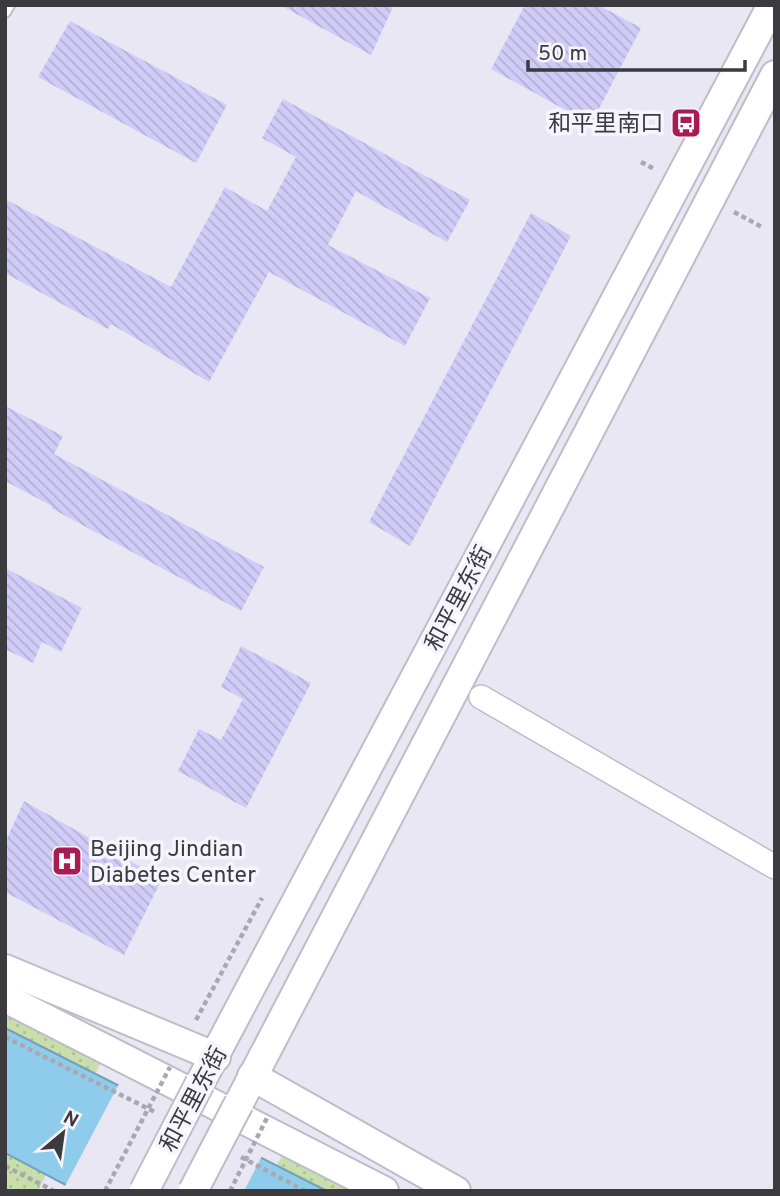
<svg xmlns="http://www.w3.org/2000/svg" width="780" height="1196" viewBox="0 0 780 1196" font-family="Overpass,'Noto Sans SC',sans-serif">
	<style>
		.park { fill: url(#park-dots) }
		.water { fill: #8fcceb; stroke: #76a0b7; stroke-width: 2 }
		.pier { fill: #e9e7f4 }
		.building { fill: url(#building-back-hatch) }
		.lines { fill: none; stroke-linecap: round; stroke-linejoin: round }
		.service-casing { stroke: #bebcc9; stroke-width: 14 }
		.minor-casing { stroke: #bebcc9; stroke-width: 26 }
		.tertiary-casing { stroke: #bebcc9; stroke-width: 32 }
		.path { stroke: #a9a8b2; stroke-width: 4.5; stroke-dasharray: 5 3.5; stroke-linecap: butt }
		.service { stroke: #fff; stroke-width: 10 }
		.minor { stroke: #fff; stroke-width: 23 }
		.tertiary { stroke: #fff; stroke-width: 28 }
		.tertiary-bridge-casing { stroke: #bebcc9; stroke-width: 32; stroke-linecap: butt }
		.path-bridge { stroke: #a9a8b2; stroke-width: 4.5; stroke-dasharray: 5 3.5; stroke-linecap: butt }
		.tertiary-bridge { stroke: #fff; stroke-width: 28 }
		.labels { text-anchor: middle; stroke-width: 7; stroke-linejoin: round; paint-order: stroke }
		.poi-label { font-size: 23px; fill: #3a3a3f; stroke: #f6f5fd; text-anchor: end }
		.street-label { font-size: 23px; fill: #3a3a3f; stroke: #f6f5fd }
	</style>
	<defs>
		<pattern id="park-dots" width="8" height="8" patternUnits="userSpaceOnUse" patternTransform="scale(1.75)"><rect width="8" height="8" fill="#c8dfab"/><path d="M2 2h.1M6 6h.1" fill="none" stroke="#adc094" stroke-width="1.8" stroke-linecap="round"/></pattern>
		<pattern id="building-back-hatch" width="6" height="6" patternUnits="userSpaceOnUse" patternTransform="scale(1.75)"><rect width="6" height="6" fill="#d1cbf7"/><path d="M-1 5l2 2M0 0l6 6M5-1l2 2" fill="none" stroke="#b4afd5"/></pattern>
	</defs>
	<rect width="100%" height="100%" fill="#e9e7f4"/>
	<g class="park">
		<path d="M5 1013 101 1062 38 1191H5Z"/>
		<path d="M282 1156 349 1191H262Z"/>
	</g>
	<path class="water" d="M5 1028 327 1191H77L5 1153Z"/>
	<path class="pier" d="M120 1082 263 1154 244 1191H70L64 1188Z"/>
	<g class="building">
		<path d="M280 5H394L371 55Z"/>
		<path d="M525 5H598L641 28 591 124 491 69Z"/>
		<path d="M70 21 227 105 196 163 38 77Z"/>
		<path d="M283 99 470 200 447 242 356 191 328 245 430 298 405 346 269 272 209 382 111 324 108 329 5 273V199L171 287 225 187 267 211 296 157 262 138Z"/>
		<path d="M531 213 571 236 410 546 369 522Z"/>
		<path d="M5 406 63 436 54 454 264 567 241 611 51 508 52 506 5 481Z"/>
		<path d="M5 568 82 608 61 652 42 642 33 663 5 649Z"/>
		<path d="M241 646 311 683 246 808 178 771 199 729 221 740 243 699 221 687Z"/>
		<path d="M24 801 162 879 124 955 5 892V843Z"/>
	</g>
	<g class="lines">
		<g class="service-casing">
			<path id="service" d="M5 12 9 5"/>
		</g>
		<g class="minor-casing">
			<path id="minor" d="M481 697 775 867"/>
		</g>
		<g class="tertiary-casing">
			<g id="tertiary">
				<path d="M5 969 216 1057"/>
				<path d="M5 998 384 1191"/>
				<path d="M252 1076 456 1191"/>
				<path d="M200 1083 772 5"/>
				<path d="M239 1103 775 75"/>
			</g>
		</g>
		<g class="path">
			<path d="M641 162 656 170"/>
			<path d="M734 212 762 227"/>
			<path d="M196 1020 262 898"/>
			<path d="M5 1037 155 1112"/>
			<path d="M241 1157 305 1191"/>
			<path d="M5 1166 54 1191"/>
		</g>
		<use href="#service" class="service"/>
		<use href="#minor" class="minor"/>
		<use href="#tertiary" class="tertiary"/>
		<g class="tertiary-bridge-casing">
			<g id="tertiary-bridge">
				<path d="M144 1191 200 1083"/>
				<path d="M193 1191 239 1103"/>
			</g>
		</g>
		<g class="path-bridge">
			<path d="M105 1191 170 1067"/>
			<path d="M230 1191 267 1118"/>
		</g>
		<use href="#tertiary-bridge" class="tertiary-bridge"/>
	</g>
	<defs>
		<g id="bus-square" transform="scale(1.575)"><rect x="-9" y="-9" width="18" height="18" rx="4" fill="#ab1b53" stroke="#f6f5fd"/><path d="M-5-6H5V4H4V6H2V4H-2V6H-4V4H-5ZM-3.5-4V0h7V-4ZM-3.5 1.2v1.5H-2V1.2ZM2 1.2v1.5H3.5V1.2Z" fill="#fff"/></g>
		<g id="hospital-square" transform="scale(1.575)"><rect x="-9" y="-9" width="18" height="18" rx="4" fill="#ab1b53" stroke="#f6f5fd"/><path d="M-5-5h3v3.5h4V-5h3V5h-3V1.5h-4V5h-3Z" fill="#fff"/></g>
	</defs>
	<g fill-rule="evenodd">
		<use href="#bus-square" x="686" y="123"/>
		<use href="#hospital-square" x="67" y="861"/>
	</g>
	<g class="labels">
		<g class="poi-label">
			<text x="663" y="131">和平里南口</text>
			<text x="90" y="856" text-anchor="start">Beijing Jindian<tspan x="90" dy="26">Diabetes Center</tspan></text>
		</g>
		<g class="street-label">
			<text transform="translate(458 598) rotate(-62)" y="8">和平里东街</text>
			<text transform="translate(193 1099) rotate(-62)" y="8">和平里东街</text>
		</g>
	</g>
	<rect width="780" height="1196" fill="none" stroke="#3a3a3f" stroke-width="14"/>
	<g transform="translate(63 1133) rotate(29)" stroke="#f6f5fd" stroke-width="5" paint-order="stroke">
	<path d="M0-5L12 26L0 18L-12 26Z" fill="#3a3a3f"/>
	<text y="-10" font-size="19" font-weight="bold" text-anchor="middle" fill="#3a3a3f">N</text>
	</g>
	<path d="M528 60v10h217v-10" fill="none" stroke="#3a3a3f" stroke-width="3.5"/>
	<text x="538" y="60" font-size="21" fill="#3a3a3f" stroke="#f6f5fd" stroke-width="5" paint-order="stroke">50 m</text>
</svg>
